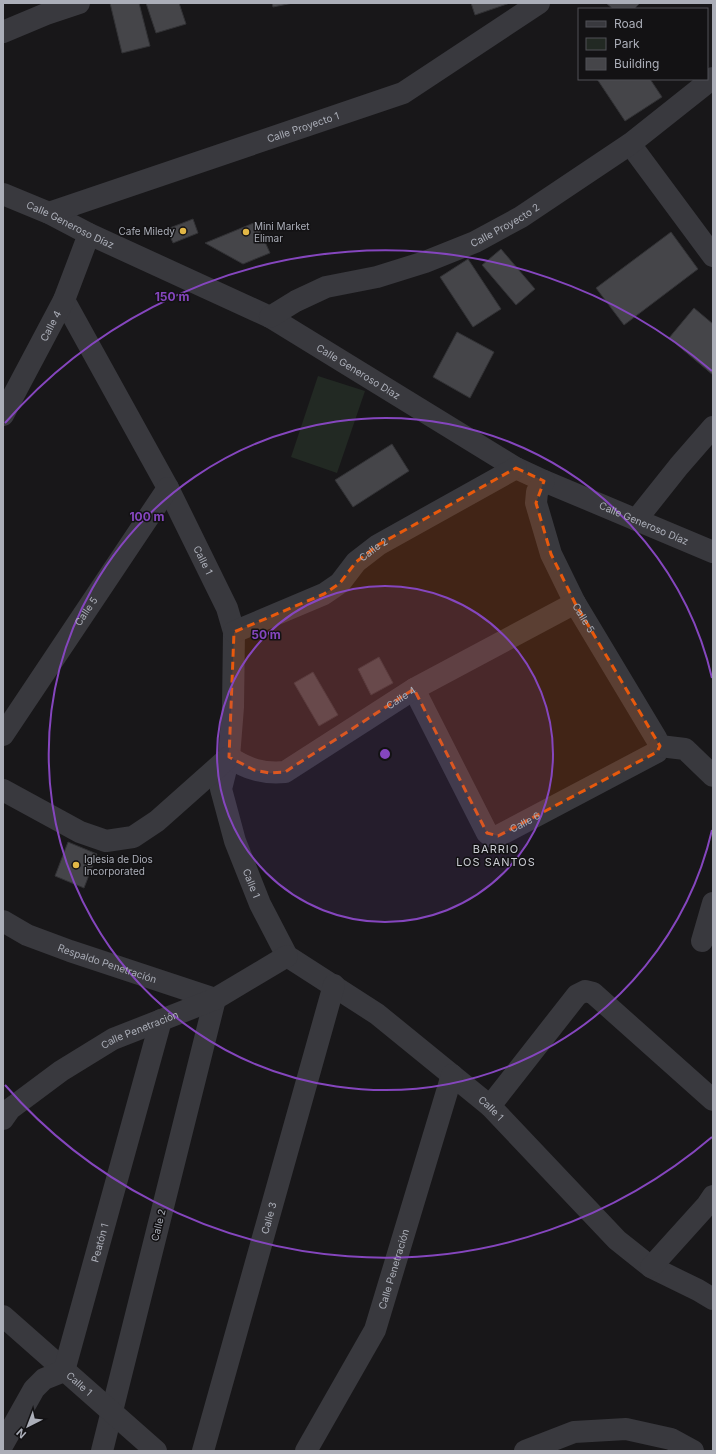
<svg xmlns="http://www.w3.org/2000/svg" width="716" height="1454" viewBox="0 0 716 1454" font-family="Inter,sans-serif">
	<style>
		.green { fill: #222923 }
		.building { fill: #454549; stroke: #323235 }
		.lines { fill: none; stroke-linecap: round; stroke-linejoin: round }
		.street { stroke: #39393e; stroke-width: 22 }
		.marked { fill: #e8590c; fill-opacity: 0.2; stroke: #e8590c; stroke-width: 3; stroke-dasharray: 8 5; stroke-linejoin: round }
		.ring { fill: none; stroke: #8546be; stroke-width: 2 }
		.poi-dot { fill: #e2b746; stroke: #131214; stroke-width: 1.5 }
		.labels { text-anchor: middle; stroke-width: 3; stroke-linejoin: round; paint-order: stroke }
		.street-label { font-size: 10px; fill: #abaeb8; stroke: #131214 }
		.poi-label { font-size: 10px; fill: #abaeb8; stroke: #131214; text-anchor: start }
		.neighbourhood-label { font-size: 11px; letter-spacing: 1px; fill: #cbcdd4; stroke: #131214 }
		.centre { fill: #8546be; stroke: #131214; stroke-width: 2 }
		.ring-label { font-size: 12px; text-anchor: middle; font-weight: bold; fill: #8546be; stroke: #131214; stroke-width: 3; stroke-linejoin: round; paint-order: stroke }
	</style>
	<rect width="100%" height="100%" fill="#181719"/>
	<path class="green" d="M318 376 365 391 337 473 291 457Z"/>
	<g class="building">
		<path d="M110 3H139L150 46 122 53Z"/>
		<path d="M146 3H179L186 24 156 33Z"/>
		<path d="M272 3H293L273 7Z"/>
		<path d="M471 3H510L475 15Z"/>
		<path d="M606 3H640L634 9H613Z"/>
		<path d="M597 79H650L662 97 625 121Z"/>
		<path d="M193 219 198 233 173 243 167 229Z"/>
		<path d="M256 222 270 253 243 264 205 243Z"/>
		<path d="M671 232 698 269 624 325 596 288Z"/>
		<path d="M501 249 535 289 516 305 482 265Z"/>
		<path d="M468 259 501 309 473 327 440 277Z"/>
		<path d="M694 308 713 324V375L669 338Z"/>
		<path d="M457 332 494 352 470 398 433 377Z"/>
		<path d="M392 444 409 471 353 507 335 480Z"/>
		<path d="M379 657 393 683 371 695 358 669Z"/>
		<path d="M313 672 338 715 319 726 294 683Z"/>
		<path d="M68 842 97 854 84 888 55 876Z"/>
	</g>
	<g class="lines">
		<g class="street">
			<path d="M3 32 46 14 79 3"/>
			<path d="M630 144 713 256"/>
			<path id="s1" d="M3 194 49 213 89 234 270 317 516 468 544 481 713 552"/>
			<path id="s2" d="M49 213 403 93 539 3"/>
			<path id="s3" d="M64 300 168 488 227 608 234 632 233 707 229 757 221 789 235 841 260 904 287 956 377 1014 490 1106 617 1240 651 1267 698 1290 713 1299"/>
			<path id="s4" d="M270 317 296 301 326 287 377 277 425 262 475 242 521 217 630 144 713 78"/>
			<path id="s5" d="M3 415 64 300 89 234"/>
			<path id="s6" d="M544 481 537 492 536 503 551 554 575 603 656 738 660 746"/>
			<path d="M636 520 679 466 713 427"/>
			<path id="s7" d="M234 632 324 594 340 583 356 562 378 545 516 468"/>
			<path id="s8" d="M414 689 487 833 493 837 498 836 657 752 660 746"/>
			<path id="s9" d="M3 735 168 488"/>
			<path d="M660 746 685 749 713 776"/>
			<path id="s10" d="M229 757C247 769 263 774 285 772L414 689 575 603"/>
			<path d="M3 790 80 832 106 841 133 837 157 821 229 757"/>
			<path id="s11" d="M3 921 27 935 70 951 215 999 102 1451"/>
			<path d="M702 941 713 903"/>
			<path d="M490 1106 577 995 585 991 593 993 713 1100"/>
			<path id="s12" d="M3 1119 10 1109 61 1071 113 1039 215 999 287 956"/>
			<path d="M651 1267 707 1205 713 1196"/>
			<path id="s13" d="M3 1316 156 1451"/>
			<path id="s14" d="M3 1444 34 1389 44 1379 64 1371 161 1020"/>
			<path id="s15" d="M203 1451 334 985"/>
			<path id="s16" d="M306 1451 375 1330 452 1075"/>
			<path d="M525 1451 574 1432 626 1429 671 1439 693 1451"/>
		</g>
	</g>
	<path class="marked" d="M516 468 544 481 536 503 551 554 575 603 660 746 657 752 498 836 487 833 414 689 285 772 270 773 254 770 229 757 234 632 324 594 340 583 356 562 378 545Z"/>
	<circle cx="385" cy="754" r="168" fill="#8546be" fill-opacity=".12"/>
	<g class="ring">
		<circle cx="385" cy="754" r="168"/>
		<path d="M712 830A336 336 0 1 1 712 678"/>
		<path d="M712 1137A504 504 0 0 1 5 1085M5 423A504 504 0 0 1 712 371"/>
	</g>
	<g class="poi-dot">
		<circle cx="183" cy="231" r="4"/>
		<circle cx="246" cy="232" r="4"/>
		<circle cx="76" cy="865" r="4"/>
	</g>
	<g class="labels">
		<g class="street-label">
			<text dy="4" stroke="none"><textPath href="#s2" startOffset="268">Calle Proyecto 1</textPath></text>
			<text dy="4" stroke="none"><textPath href="#s4" startOffset="254">Calle Proyecto 2</textPath></text>
			<text dy="4" stroke="none"><textPath href="#s1" startOffset="74">Calle Generoso Díaz</textPath></text>
			<text dy="4" stroke="none"><textPath href="#s5" startOffset="101">Calle 4</textPath></text>
			<text dy="4" stroke="none"><textPath href="#s1" startOffset="398">Calle Generoso Díaz</textPath></text>
			<text dy="4" stroke="none"><textPath href="#s1" startOffset="722">Calle Generoso Díaz</textPath></text>
			<text dy="4" stroke="none"><textPath href="#s7" startOffset="165">Calle 2</textPath></text>
			<text dy="4" stroke="none"><textPath href="#s3" startOffset="295">Calle 1</textPath></text>
			<text dy="4" stroke="none"><textPath href="#s9" startOffset="149">Calle 5</textPath></text>
			<text dy="4" stroke="none"><textPath href="#s6" startOffset="149">Calle 5</textPath></text>
			<text dy="4" stroke="none"><textPath href="#s10" startOffset="197">Calle 4</textPath></text>
			<text dy="4" stroke="none"><textPath href="#s8" startOffset="204">Calle 6</textPath></text>
			<text dy="4" stroke="none"><textPath href="#s3" startOffset="631">Calle 1</textPath></text>
			<text dy="4" stroke="none"><textPath href="#s11" startOffset="113">Respaldo Penetración</textPath></text>
			<text dy="4" stroke="none"><textPath href="#s12" startOffset="165">Calle Penetración</textPath></text>
			<text dy="4" stroke="none"><textPath href="#s3" startOffset="967">Calle 1</textPath></text>
			<text dy="4" stroke="none"><textPath href="#s15" startOffset="242">Calle 3</textPath></text>
			<text transform="translate(158 1225) rotate(-76)" y="4">Calle 2</text>
			<text dy="4" stroke="none"><textPath href="#s14" startOffset="232">Peatón 1</textPath></text>
			<text dy="4" stroke="none"><textPath href="#s16" startOffset="203">Calle Penetración</textPath></text>
			<text dy="4" stroke="none"><textPath href="#s13" startOffset="102">Calle 1</textPath></text>
		</g>
		<g class="poi-label">
			<text x="254" y="230">Mini Market<tspan x="254" dy="12">Elimar</tspan></text>
			<text x="175" y="235" text-anchor="end">Cafe Miledy</text>
			<text x="84" y="863">Iglesia de Dios<tspan x="84" dy="12">Incorporated</tspan></text>
		</g>
		<g class="neighbourhood-label">
			<text x="496" y="853">BARRIO<tspan x="496" dy="13">LOS SANTOS</tspan></text>
		</g>
	</g>
	<circle cx="385" cy="754" r="6" class="centre"/>
	<g class="ring-label">
		<text x="172" y="301">150 m</text>
		<text x="147" y="521">100 m</text>
		<text x="266" y="639">50 m</text>
	</g>
	<rect width="716" height="1454" fill="none" stroke="#abaeb8" stroke-width="8"/>
	<rect x="578" y="8" width="130" height="72" fill="#131214" stroke="#505056"/>
	<rect x="586" y="21" width="20" height="6" fill="#39393e" stroke="#505056"/>
	<text x="614" y="28" font-size="12" fill="#abaeb8">Road</text>
	<rect x="586" y="38" width="20" height="12" fill="#222923" stroke="#505056"/>
	<text x="614" y="48" font-size="12" fill="#abaeb8">Park</text>
	<rect x="586" y="58" width="20" height="12" fill="#454549" stroke="#505056"/>
	<text x="614" y="68" font-size="12" fill="#abaeb8">Building</text>
	<g transform="translate(28 1426) rotate(222)" stroke="#131214" stroke-width="3" paint-order="stroke">
	<path d="M0-3L7 15L0 10L-7 15Z" fill="#abaeb8"/>
	<text y="-6" font-size="11" font-weight="bold" text-anchor="middle" fill="#abaeb8">N</text>
	</g>
</svg>
